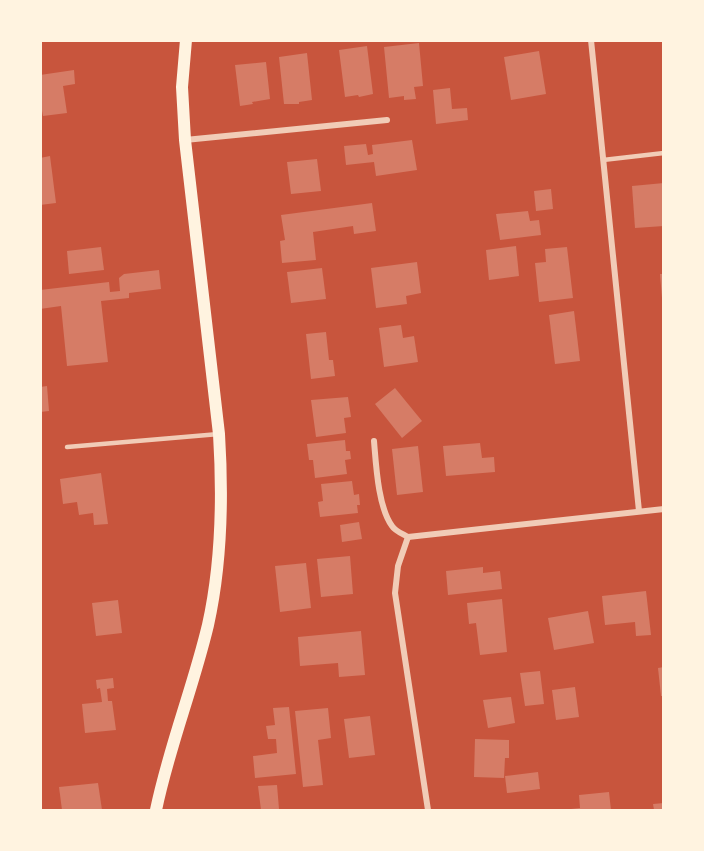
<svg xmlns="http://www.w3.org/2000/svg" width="704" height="851" viewBox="0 0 704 851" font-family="'PT Sans Narrow',sans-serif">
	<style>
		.building { fill: #d67c66 }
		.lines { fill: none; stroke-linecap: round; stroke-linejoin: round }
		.service { stroke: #f1ccb7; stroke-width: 4.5 }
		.minor { stroke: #f1ccb7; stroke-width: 6 }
		.secondary { stroke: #fff3e0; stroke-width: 12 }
	</style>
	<rect width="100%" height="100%" fill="#c8553d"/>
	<g class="building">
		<path d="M419 43 423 86 414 87 416 99 404 100V96L389 98 384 47Z"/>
		<path d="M367 46 373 94 359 97 358 95 345 97 339 50Z"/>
		<path d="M539 51 546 94 511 100 504 57Z"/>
		<path d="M307 53 312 100 299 102V104H284L279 57Z"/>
		<path d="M266 62 270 99 252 102 253 104 240 106 235 65Z"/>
		<path d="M74 70 75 84 63 86 67 113 43 116 40 100V75Z"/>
		<path d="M450 88 452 109 467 108 468 120 436 124 433 90Z"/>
		<path d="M412 140 417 170 376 176 374 162 346 165 344 146 366 144 368 155 373 154 372 145Z"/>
		<path d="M50 156 56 203 40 205V158Z"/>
		<path d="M317 159 321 191 291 194 287 162Z"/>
		<path d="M664 183V226L635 228 632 186Z"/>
		<path d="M551 189 553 209 536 211 534 191Z"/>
		<path d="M372 203 376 231 354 234 353 226 313 232 316 260 282 263 280 241 285 240 281 215Z"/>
		<path d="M528 211 530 221 539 220 541 235 500 240 496 214Z"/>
		<path d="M516 246 519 276 489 280 486 250Z"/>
		<path d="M101 247 104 270 69 274 67 251Z"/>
		<path d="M567 247 573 298 539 302 535 263 546 262 545 249Z"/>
		<path d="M417 262 421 293 406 296 407 304 376 308 371 268Z"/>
		<path d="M322 268 326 299 291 303 287 272Z"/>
		<path d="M159 270 161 289 129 293V298L101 301 108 362 67 366 61 306 40 309V290L109 282 110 292 120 291 119 278 124 274Z"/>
		<path d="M660 274H664V298H662Z"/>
		<path d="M574 311 580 361 555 364 549 315Z"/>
		<path d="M401 325 403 338 414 336 418 362 384 367 379 328Z"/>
		<path d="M326 332 329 360H333L335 376 311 379 306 334Z"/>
		<path d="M47 386 49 411 40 412V387Z"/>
		<path d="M395 388 422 421 402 438 375 404Z"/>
		<path d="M348 397 351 417 344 418 346 433 316 437 311 400Z"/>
		<path d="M345 440 346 451H350L351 459 345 460 347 474 315 478 313 460H309L307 444Z"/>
		<path d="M480 443 482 458 494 457 495 472 446 476 443 446Z"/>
		<path d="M418 446 423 492 397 495 392 449Z"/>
		<path d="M101 473 108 524 94 525 93 513 79 515 77 502 63 504 60 479Z"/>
		<path d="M352 481 354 495 359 494 360 505H357L358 513 320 517 318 502 323 501 321 484Z"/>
		<path d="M359 522 362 539 342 542 340 525Z"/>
		<path d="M350 556 353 594 321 597 317 559Z"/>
		<path d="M306 563 311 608 280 612 275 566Z"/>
		<path d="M483 567V573L500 571 502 589 448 595 446 571Z"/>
		<path d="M646 591 651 635 636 636 635 622 605 625 602 596Z"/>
		<path d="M502 599 507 652 480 655 476 623 469 624 467 603Z"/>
		<path d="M118 600 122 633 96 636 92 603Z"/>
		<path d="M588 611 594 643 554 650 548 618Z"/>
		<path d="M361 631 365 675 339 677 338 663 300 666 298 637Z"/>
		<path d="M664 667V696H661L658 668Z"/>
		<path d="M540 671 544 704 525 706 520 673Z"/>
		<path d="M113 678 114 688 107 689 108 701H112L116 730 85 733 82 704 102 702 100 688 97 689 96 680Z"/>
		<path d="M575 687 579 717 556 720 552 690Z"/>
		<path d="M511 697 515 723 488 728 483 700Z"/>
		<path d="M289 707 296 774 255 778 253 756 277 753 276 739H268L266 726 275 725 273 708Z"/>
		<path d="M328 708 331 738 318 740 323 785 303 787 295 711Z"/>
		<path d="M370 716 375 755 349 758 344 719Z"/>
		<path d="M475 739 509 740V758H505L504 778 474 777Z"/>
		<path d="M538 772 540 789 507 793 505 776Z"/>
		<path d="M98 783 102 810H62L59 787Z"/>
		<path d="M277 785 279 809 261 810 258 786Z"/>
		<path d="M609 792 611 810H571V809L580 808 579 795Z"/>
		<path d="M664 803V810H654L653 804Z"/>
	</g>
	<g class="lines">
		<g class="service">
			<path d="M603 160 664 153"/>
			<path d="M67 447 219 434"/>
		</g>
		<g class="minor">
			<path d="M591 40 639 511"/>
			<path d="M185 140 387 120"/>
			<path d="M374 441C376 464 378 507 392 526 395 531 403 534 408 537"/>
			<path d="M408 537 398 566 395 593 428 810"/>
			<path d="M408 537 664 509"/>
		</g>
		<path class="secondary" d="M156 810C169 747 193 688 208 625 222 562 223 498 219 434L185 140 182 87 186 40"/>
	</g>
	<rect width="704" height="851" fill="none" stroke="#fff3e0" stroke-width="84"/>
</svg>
